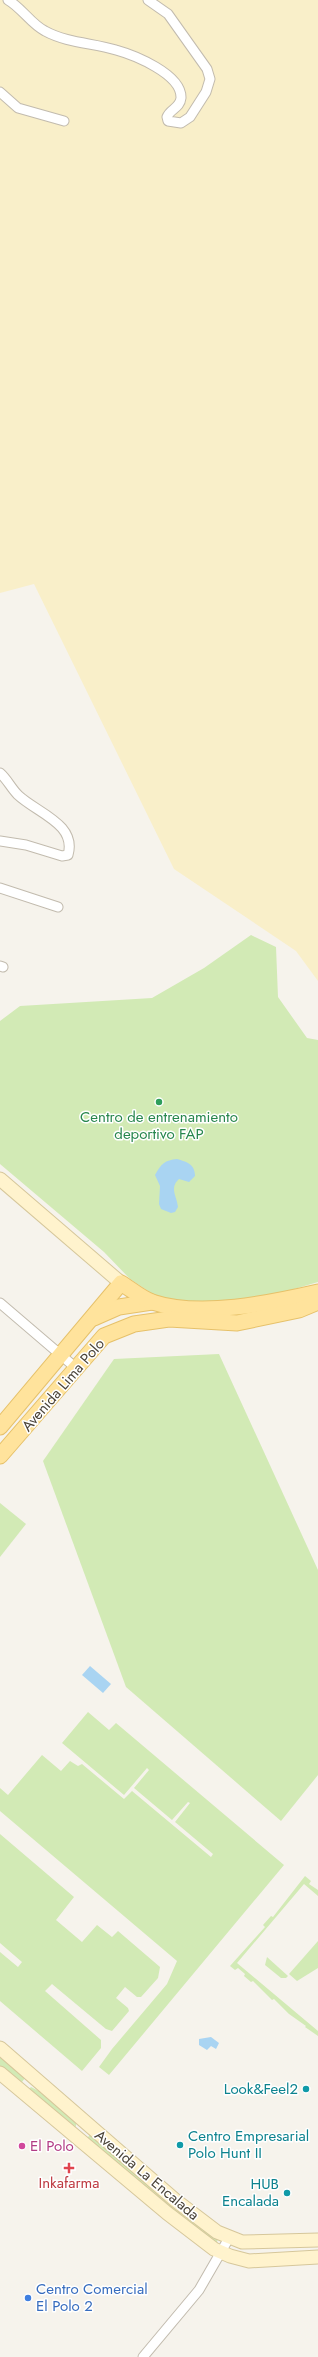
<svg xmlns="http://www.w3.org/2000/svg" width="318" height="2357" viewBox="0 0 318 2357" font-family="Jost,sans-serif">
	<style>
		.green { fill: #d2eab5 }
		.sand { fill: #f9efc9 }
		.water { fill: #a9d4f2 }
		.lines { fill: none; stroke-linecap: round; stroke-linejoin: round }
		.street-casing { stroke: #c2bbae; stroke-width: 11 }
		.secondary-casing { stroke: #d6c79b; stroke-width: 15 }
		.primary-casing { stroke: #e6c16a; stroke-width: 17 }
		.street { stroke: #fff; stroke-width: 9 }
		.secondary { stroke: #fff3cd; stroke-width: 13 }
		.primary { stroke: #ffe39c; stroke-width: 15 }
		.leisure-dot { fill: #2e9e5b; stroke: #fff; stroke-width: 1.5 }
		.culture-dot { fill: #0f9aa8; stroke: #fff; stroke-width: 1.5 }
		.hotel-dot { fill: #d1479c; stroke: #fff; stroke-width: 1.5 }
		.health-dot { fill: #e0444e; stroke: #fff; stroke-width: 1.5 }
		.shop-dot { fill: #3f7fe0; stroke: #fff; stroke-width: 1.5 }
		.labels { text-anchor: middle; stroke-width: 3; stroke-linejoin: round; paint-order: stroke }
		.leisure-label { font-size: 15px; fill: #27864d; stroke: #fff }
		.street-label { font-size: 15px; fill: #4b4439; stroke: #fff }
		.culture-label { font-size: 15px; fill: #0d838f; stroke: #fff; text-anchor: end }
		.hotel-label { font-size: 15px; fill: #b23c85; stroke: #fff; text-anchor: start }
		.health-label { font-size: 15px; fill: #be3a42; stroke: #fff }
		.shop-label { font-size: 15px; fill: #366cbe; stroke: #fff; text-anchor: start }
	</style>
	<rect width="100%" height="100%" fill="#f6f3ec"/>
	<g class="green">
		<path d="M251 935 276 947 278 997 307 1038 318 1040V1282L284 1292 246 1298 218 1305 196 1306 157 1297 130 1279 104 1252 0 1164V1021L20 1006 152 998 204 968Z"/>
		<path d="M219 1354 318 1570V1775L281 1821 126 1687 43 1461 114 1359Z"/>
		<path d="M0 1503 26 1524 0 1557Z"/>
		<path d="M88 1712 109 1730 116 1723 284 1865 109 2075 99 2067 112 2049 167 1984 177 1961 0 1811V1788L8 1795 42 1755 61 1771 70 1761 78 1766 82 1764 124 1799 132 1791 211 1857 213 1854 175 1822 190 1803 188 1802 172 1820 134 1788 149 1770 147 1768 124 1795 62 1743Z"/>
		<path d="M0 1834 74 1897 56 1920 82 1942 97 1925 112 1937 118 1931 160 1967 158 1978 141 1997H137L125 1987 116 1998 128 2008 129 2011 112 2031 106 2029 52 1984 45 1991 101 2040V2048L82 2071 0 2001V1952L18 1967 22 1962 0 1943Z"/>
		<path d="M305 1876 311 1881 309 1884 318 1890V1896L304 1884 237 1963 318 2031V2036L305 2027 306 2026 289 2014 274 1999 272 2000 253 1981 251 1982 244 1976 245 1974 238 1968 235 1970 230 1966 265 1927 263 1925 271 1916 273 1917Z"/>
		<path d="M318 1941V1968L297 1981 289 1974Z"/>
		<path d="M267 1957 288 1976 286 1978H281L265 1965Z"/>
		<path d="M0 2053 25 2078 22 2082 16 2080 0 2066Z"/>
		<path d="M31 2087 50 2097 76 2123V2127L28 2090Z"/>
		<path d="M90 2135 218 2238 217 2242 214 2243 87 2138Z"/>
	</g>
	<path class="sand" d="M0 0H318V981L296 951 174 869 34 584 0 593Z"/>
	<g class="water">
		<path d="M177 1159C187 1162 195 1164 195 1176L189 1182 179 1179C169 1188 177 1196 178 1207L175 1212 171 1213 161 1209 159 1204 160 1186 155 1175C161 1164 165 1160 177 1159Z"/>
		<path d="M90 1666 111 1684 103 1693 82 1675Z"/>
		<path d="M211 2037 219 2043 216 2049 211 2046 207 2050 199 2045V2039Z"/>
	</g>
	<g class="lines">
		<g class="street-casing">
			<g id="street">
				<path d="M8 0C22 8 31 24 45 31 67 43 93 43 116 50 134 55 182 74 181 98 180 108 170 109 167 117L168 121 181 123 190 117 206 92 210 79 207 69 168 14 148 0"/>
				<path d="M0 92 18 108 64 121"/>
				<path d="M0 773C7 779 11 788 18 795 37 813 77 824 68 855L62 856 26 845 0 841"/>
				<path d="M0 888 58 907"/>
				<path d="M0 966 3 967"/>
				<path d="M0 1303 76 1368"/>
				<path d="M143 2357 199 2290 229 2238"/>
			</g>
		</g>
		<g class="secondary-casing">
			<g id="secondary">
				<path d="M0 1179 121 1283"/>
				<path d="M0 2048 175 2200 217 2232 242 2242 318 2240"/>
				<path d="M0 2073 167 2213 214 2249 230 2256 249 2261 318 2257"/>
			</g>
		</g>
		<g class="primary-casing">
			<g id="primary">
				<path d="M94 1318 119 1307 152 1302"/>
				<path d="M0 1427 121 1283C131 1289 141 1298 152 1302 200 1318 270 1303 318 1292"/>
				<path d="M0 1456 104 1336 134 1324 169 1319 237 1323 299 1310 318 1302"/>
			</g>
		</g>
		<use href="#street" class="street"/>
		<use href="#secondary" class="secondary"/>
		<use href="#primary" class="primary"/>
	</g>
	<circle class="leisure-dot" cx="159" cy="1102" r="4"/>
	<g class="culture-dot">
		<circle cx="306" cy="2089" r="4"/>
		<circle cx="180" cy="2145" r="4"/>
		<circle cx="287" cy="2193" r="4"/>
	</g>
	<circle class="hotel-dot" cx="22" cy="2146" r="4"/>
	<path class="health-dot" d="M67 2162h4v4h4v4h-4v4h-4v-4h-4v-4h4z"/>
	<circle class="shop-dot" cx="28" cy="2298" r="4"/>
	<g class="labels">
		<g class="leisure-label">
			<text x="159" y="1122">Centro de entrenamiento<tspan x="159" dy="17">deportivo FAP</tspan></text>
		</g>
		<g class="street-label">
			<text transform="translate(63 1385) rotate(-49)" y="5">Avenida Lima Polo</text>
			<text transform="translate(147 2175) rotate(40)" y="5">Avenida La Encalada</text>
		</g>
		<g class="culture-label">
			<text x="298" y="2094">Look&amp;Feel2</text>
			<text x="188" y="2141" text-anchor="start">Centro Empresarial<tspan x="188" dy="17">Polo Hunt II</tspan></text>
			<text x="279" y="2189">HUB<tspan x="279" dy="17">Encalada</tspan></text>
		</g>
		<g class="hotel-label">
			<text x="30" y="2151">El Polo</text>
		</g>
		<g class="health-label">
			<text x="69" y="2188">Inkafarma</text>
		</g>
		<g class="shop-label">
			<text x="36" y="2294">Centro Comercial<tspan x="36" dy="17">El Polo 2</tspan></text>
		</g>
	</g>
</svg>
